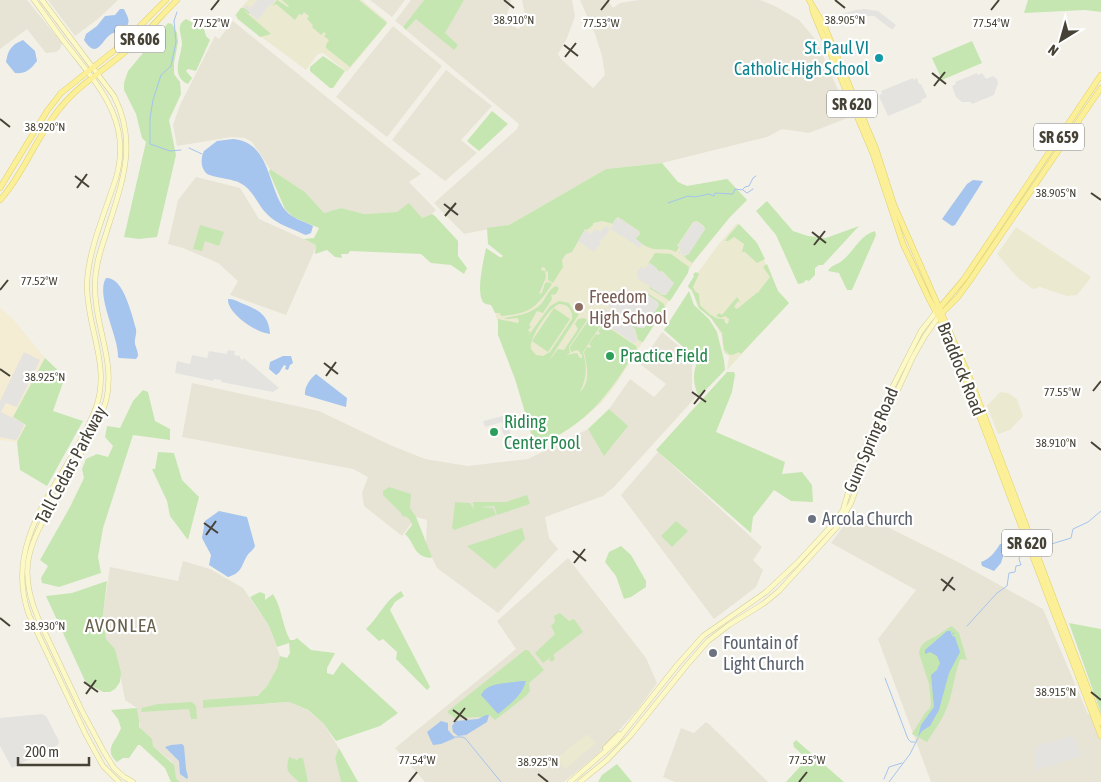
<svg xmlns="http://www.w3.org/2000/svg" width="1101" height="782" viewBox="0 0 1101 782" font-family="'Asap Condensed',sans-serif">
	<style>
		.residential { fill: #e7e4d5 }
		.commercial { fill: #f4ecd3 }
		.education { fill: #ece9d1 }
		.green { fill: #c5e6b1; fill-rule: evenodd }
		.parking { fill: #e4e3df }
		.water { fill: #a5c4ee }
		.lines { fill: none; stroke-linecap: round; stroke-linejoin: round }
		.stream { stroke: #a5c4ee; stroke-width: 1 }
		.secondary-casing { stroke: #d2cc98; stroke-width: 5.5 }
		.primary-casing { stroke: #e0d068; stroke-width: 6 }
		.secondary { stroke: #fdf9c7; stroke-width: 4.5 }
		.primary { stroke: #fbef98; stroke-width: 5 }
		.ticks { fill: none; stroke: #464236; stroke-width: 2 }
		.culture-dot { fill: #0f9aa8; stroke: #fff; stroke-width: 2 }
		.education-dot { fill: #8d6e63; stroke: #fff; stroke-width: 2 }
		.leisure-dot { fill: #2e9e5b; stroke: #fff; stroke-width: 2 }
		.worship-dot { fill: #6b7280; stroke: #fff; stroke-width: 2 }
		.labels { text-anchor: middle; stroke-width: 4.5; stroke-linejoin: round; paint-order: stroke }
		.shield { fill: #fff; stroke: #7e7b72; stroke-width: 1 }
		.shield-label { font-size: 16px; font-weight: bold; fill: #464236 }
		.culture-label { font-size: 18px; fill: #0d838f; stroke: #fff; text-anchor: end }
		.education-label { font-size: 18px; fill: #785e54; stroke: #fff; text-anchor: start }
		.leisure-label { font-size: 18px; fill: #27864d; stroke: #fff; text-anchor: start }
		.street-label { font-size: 18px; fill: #464236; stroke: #fff }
		.worship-label { font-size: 18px; fill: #5b616d; stroke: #fff; text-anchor: start }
		.neighbourhood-label { font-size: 19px; letter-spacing: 1px; fill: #68624e; stroke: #fff }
		.ticks-label { font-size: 12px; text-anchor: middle; fill: #464236; stroke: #fff; stroke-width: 4.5; stroke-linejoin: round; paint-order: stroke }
	</style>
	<rect width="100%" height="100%" fill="#f3f1e7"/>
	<g class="residential">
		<path d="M0 0H27L62 43 60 49 56 52 46 53 27 29 0 49Z"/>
		<path d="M48 0H118L99 18 75 36Z"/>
		<path d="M370 0H405L392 17Z"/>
		<path d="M411 0H424L403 27 395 21Z"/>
		<path d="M464 0H511L506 19 518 29 525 23V14L522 0H572L575 16 567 38 558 54 561 59 593 88 605 75 602 56 595 34 580 0H607L613 8 620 3 639 0H760L775 6 799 20 816 40 850 117 809 133 782 129 767 137 662 163 606 169 509 225 464 234 434 203 517 129 519 124 406 30 416 19 458 45 444 33Z"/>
		<path d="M233 21 421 174 409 182 436 210 432 214 422 218 409 204 398 212 364 214 341 208 324 213 305 192 270 169 252 142 245 138 231 137 177 146 173 125 180 105 215 36 219 39Z"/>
		<path d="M393 26 442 66 387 137 336 97Z"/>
		<path d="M446 70 492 106 461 140 477 153 445 181 392 140Z"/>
		<path d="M196 177 240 188 259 219 317 245 286 315 230 295 238 281 218 263 183 248 168 244 178 200Z"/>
		<path d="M662 332 696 360 692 367V388L696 397 614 487 603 496 545 517 549 538 558 549 498 613 437 568 426 545 427 520 416 517 402 536 364 506 362 493 368 477 353 469 182 437 192 383 319 411 390 445 425 459 468 466 528 459 588 429 603 452 625 425 609 409 630 379 654 397 666 384 640 364Z"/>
		<path d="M658 452 762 547 753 560 763 570 756 587 714 619 621 495Z"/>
		<path d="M855 511 960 563 1043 609 1088 714 1101 710V782H931L878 639 916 590 831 543Z"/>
		<path d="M568 558 646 658 657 683 638 709 598 754 564 782H425L395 748 516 649 497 621Z"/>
		<path d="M183 561 210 569 243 588 269 626 280 656 277 668 267 686 255 697 267 704 289 702 307 710 323 723 339 748 335 758 341 782H180L176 778 172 762 153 746 140 728 137 708 125 700 115 649 106 639 103 614 110 567 178 581Z"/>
		<path d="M706 722 710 725 768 782H675L663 777 681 728 694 733Z"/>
	</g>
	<path class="commercial" d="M0 308 13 319 45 358 13 417 27 425 17 442 0 440Z"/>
	<g class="education">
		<path d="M248 0H362L387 21V24L347 72 323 53 318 54 306 70 237 19 235 15 237 12Z"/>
		<path d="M728 179 747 200 730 217 694 262 616 384 601 403 584 418 548 441 534 447 513 362 496 317 487 262 684 185 688 186Z"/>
		<path d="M737 223 756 241 777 290 789 303 727 370 729 356 724 353 723 350 721 334 711 318 698 308 694 296 688 286 718 245Z"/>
		<path d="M1016 227 1090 276V279L1077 295 1067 296 1040 287 1033 289 1019 279 1008 267 997 254Z"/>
		<path d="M1000 392 1008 393 1017 399 1023 416 1010 430 998 434 987 406Z"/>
		<path d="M586 735H588L596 743 565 769 557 758Z"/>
	</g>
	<g class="green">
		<path d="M277 0 288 7 289 6 282 0H359L387 23 350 67 326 48V45L329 40 324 36 326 34 324 32 321 35 312 27 313 25 307 19 309 16 304 12 302 15 299 14 295 20 276 4 272 6Z"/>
		<path d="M424 0H464L445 33 458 45 454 50 416 19 406 30 403 27Z"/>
		<path d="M1028 0H1101V12L1085 10 1024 13Z"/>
		<path d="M241 8H244L250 12 249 14 242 9 271 34 260 37 238 19 236 15Z"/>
		<path d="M186 19 204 29 206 36 210 40 196 71 188 69 186 71 192 78 188 84C170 76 181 57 182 44 182 34 175 25 186 19Z"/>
		<path d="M168 23 172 24 177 33 178 42 174 63V74L180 82 181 94 169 120 176 155 157 237 139 239 124 237 146 142 142 138 136 114 124 90V83L128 71Z"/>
		<path d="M972 41 982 63 942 80 932 58Z"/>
		<path d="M323 56 345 71 333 88H330L310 71V67Z"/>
		<path d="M492 111 508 124 479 151 467 141Z"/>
		<path d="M662 163 678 182 687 186 727 179 747 200 730 217 693 262 692 263 679 253 680 252V254L685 257 686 255H688L705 229 704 226 697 221 693 222 677 246 679 247 676 252C669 248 662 250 654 249 647 248 641 243 635 239L640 234 639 231 618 217 613 222 614 224 602 221 593 223V225L587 230 585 229 572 252 566 254 562 260 563 267 553 283 548 280V271L546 272 545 268 542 267 541 270 545 271 546 277 539 294 542 293 545 283 549 282 552 284C536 308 531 313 502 316L500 315V313H495L491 305C490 305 485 304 484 303 475 294 484 259 486 248L501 258 503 256 488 244 487 228 509 225 606 169Z"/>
		<path d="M270 169 305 192 324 213 341 208 364 214 397 212 409 203 422 218 432 214 435 216 458 241V256L467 268 464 274 451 265 431 263 421 254 350 251 348 254H341L342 258 335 257 327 250 315 254 316 245 304 239 314 238 319 228 293 217 285 209 269 172Z"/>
		<path d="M767 201 793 231 808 236 826 238 859 226 823 265H819L815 268V275L809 281 806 280 803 283 798 284 776 235 756 211Z"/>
		<path d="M739 224 757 243 765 259 757 263 745 252H742L744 244 734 237 728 241H725L729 235Z"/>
		<path d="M200 225 224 232 219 246 205 241 202 251 193 249Z"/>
		<path d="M875 231 876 235 852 290H847L839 273 828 271C832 264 838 265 843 260 855 250 860 235 875 231Z"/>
		<path d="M655 253 671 254 689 267 688 273 670 301 649 288 651 285 650 287 662 295H666L674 283 662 271 660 272 650 263 648 264Z"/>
		<path d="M767 264 778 291 789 303 741 354 739 352 732 355 728 354V351L727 354 724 349 722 333 711 318 699 308 692 290 689 288 688 286 694 276 693 274 696 272 699 274 693 287 695 291 699 294 700 305C706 311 714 320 724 319L725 323 728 324 729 319 725 316 721 318 716 316 719 313 722 315 737 297 741 303 738 301 734 307 737 309 758 292 759 293V291L770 277 763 267Z"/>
		<path d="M556 286 559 288 556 294 551 295 552 299 543 313 537 311 529 325 531 327 528 330 530 332 528 336 550 306 559 301 569 303 575 313 579 314 548 362 558 349 564 350 578 329 575 324 578 319 584 318 587 320 569 347 570 353 566 355 577 353 580 358H582V354H580V352L577 350 571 352 570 347 590 318 601 325 583 352C587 366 587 378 580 392 591 381 587 366 584 352L587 347 590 348 591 346 589 344 596 334 598 335 600 333 598 331 603 324 636 346 637 349C610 393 586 427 535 446L515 379 498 335V319L518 323 519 320 517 318 507 319 504 318C516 316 532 314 541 304 546 299 548 289 556 286ZM559 304C568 304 573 310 572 319L550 352 543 356 536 355 531 349C528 339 549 308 559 304Z"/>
		<path d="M689 291 694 305 709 319 717 332 724 360 725 370 699 397C693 385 692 372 698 360L664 330Z"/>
		<path d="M646 292 664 304 665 308 643 342 638 340 635 329 632 326 644 328 650 319 649 317H651L659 305 658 302 646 294 644 295Z"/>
		<path d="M554 308 570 319 548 352 532 341Z"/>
		<path d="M45 358 65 377 53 411 83 421 47 486 20 470 17 442 26 425 13 417Z"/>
		<path d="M727 372H734L735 375 732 392 716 432 785 462 782 474 802 472 812 485 813 502 791 501 774 490 753 517 751 533 656 450Z"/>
		<path d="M143 390 148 392 155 421 170 429V440L133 435 103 528 98 557 101 573 59 587 42 583 41 578 48 566 40 560 70 507 84 478 82 469 86 459 97 454 108 457 113 446 105 437 107 426 120 428 133 401Z"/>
		<path d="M609 409 628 426 604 456 588 429Z"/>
		<path d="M158 452 174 453 182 480 199 497 188 540 170 516 167 501 152 469H155Z"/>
		<path d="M389 487 411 494 410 508 416 517 432 557 430 558C413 556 415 543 405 534L412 525C411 520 408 516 402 516L401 513 383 495V491Z"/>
		<path d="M527 495 530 504 497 515 494 506 481 507 493 508 496 515 454 530 452 528 455 502 470 503 474 509 473 502H506Z"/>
		<path d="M676 521 688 531 672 547 661 536Z"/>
		<path d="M522 528 525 539 495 569 467 546Z"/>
		<path d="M621 546 631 555 646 581V587L631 597 624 599 616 576 605 562 609 552Z"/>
		<path d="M107 581 103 614 106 639 115 649 121 673 120 682 115 689 110 692H103L86 683 46 596 72 593Z"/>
		<path d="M401 591 404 596 395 602 390 610 430 687 427 690 396 659 397 652 383 639 379 641 366 629C379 617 385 600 401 591Z"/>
		<path d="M260 592 265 594V600L273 594C282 608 282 625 290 640H294L297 638 311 650 335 653 327 668V673L333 675 342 662 398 713 380 726 336 741 323 723 308 710 289 702 203 708V700L257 696 267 686 277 668 280 656 287 658 290 653 289 643 277 647 269 626 250 597Z"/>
		<path d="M560 613 569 621 574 619 583 632 553 655 555 658 552 662 549 660 551 657 543 663 535 653 555 634 551 626 555 622 554 616Z"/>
		<path d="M1069 623 1101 629V713Z"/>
		<path d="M952 626 959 633 967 660 962 659 960 660C953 678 953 696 945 712 941 722 933 732 927 742L912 734 925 713 930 708 931 704 929 684 919 653C921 641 930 640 938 635 943 632 947 628 952 626Z"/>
		<path d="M525 650H528L544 670 529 683 530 691 526 696 495 720 489 715 482 717 455 718 447 712Z"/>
		<path d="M192 702 196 706 197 719H191L189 709 141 712 142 708 158 704Z"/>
		<path d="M137 708 139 720V727L152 739 153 746 174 765 176 778 180 782H171L165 768 140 745H138L129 758H123L117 762C103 749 116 742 121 728L118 719 111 710Z"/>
		<path d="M796 740 844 782H786L807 759 794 747 793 743Z"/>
		<path d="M339 748 358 782H341L335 758Z"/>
		<path d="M289 757 297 760 299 758H303L308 782H299C288 772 285 772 289 757Z"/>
		<path d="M617 764 632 782H598L602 775Z"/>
	</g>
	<g class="parking">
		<path d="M258 0H275L271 5H269L262 15 257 20 244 7 246 5 252 9 251 7Z"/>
		<path d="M865 9 878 11 896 25 893 29H891L874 16H857L845 20 843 14 855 10Z"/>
		<path d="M977 73 978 75 982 73 986 79 993 76 997 79 998 83 994 95 972 104 971 102H962L956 97 952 86 956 84 955 82Z"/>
		<path d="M913 78 914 80 917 78 919 84H921L927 97 921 100 922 102 888 116 879 96 882 93 881 91Z"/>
		<path d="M616 218 618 219 619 218 639 232 638 233 640 234 635 238 642 244 639 248 633 242 632 243 622 236 623 234 621 236 611 229Z"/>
		<path d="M694 222H697L704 227 705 229 688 255 686 254 684 256 681 254 680 247 678 246Z"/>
		<path d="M606 226 610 229 602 240 601 239 599 241 601 243 594 252 578 241 585 230 591 234 596 229 600 232Z"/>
		<path d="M650 263 657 268 656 270 665 273 664 275 674 283 666 295 664 294 663 295 650 287 651 285 649 286 647 285 648 283 646 284 638 279 637 272 641 267 644 269Z"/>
		<path d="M618 290 623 291 637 300 643 292 645 293 644 295 646 294 658 302 657 304 659 305 651 317H649L650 318 644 328H638L610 309 608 305Z"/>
		<path d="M604 308 633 327 637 340 634 343 603 323 604 320 602 311Z"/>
		<path d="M228 350 235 351 234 355 240 356V358L243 360 244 358 279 388 273 392 221 382V380L214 379 213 381 175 373 177 361 190 364 192 355 207 358 209 351 227 354Z"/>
		<path d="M24 352 40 360 17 407 6 403 1 412 23 423 24 426 18 438 15 440 0 437V401Z"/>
		<path d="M503 416 506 417 512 440 510 441 511 446 513 448 511 453 507 451 508 444 501 428 503 427 502 422 485 427 483 421Z"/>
		<path d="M42 714 46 716 59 741 58 745 12 768 0 746V718Z"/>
		<path d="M1073 735 1081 756 1035 771V748L1037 746Z"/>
	</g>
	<g class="water">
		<path d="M120 9H124C126 14 130 19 128 24 126 32 117 31 111 34 101 41 97 60 84 40L86 34 97 26 105 16 115 15Z"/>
		<path d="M23 40 35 51 37 61C31 69 26 74 15 73L6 62C8 50 11 45 23 40Z"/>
		<path d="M233 139C271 142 267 188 286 211 293 219 304 221 313 226L311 233 306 235 303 234C291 228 277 224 268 215 257 205 254 190 240 183 231 178 212 178 206 173 200 167 201 157 204 151L217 141Z"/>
		<path d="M973 180 983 181 955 225 952 226 942 219 967 184Z"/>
		<path d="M106 278C123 276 132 315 136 329 137 334 134 339 135 344 136 348 138 351 138 356L136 359 119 358 118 357C119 337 95 295 106 278Z"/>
		<path d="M228 299C233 299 235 300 239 302 256 309 269 313 270 334 256 333 227 313 228 299Z"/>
		<path d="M283 356H291L293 363 290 365 288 370 285 369 286 366 284 365 279 373 276 375 269 369 270 362Z"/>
		<path d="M316 374 347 398 346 407 305 395C304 387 310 379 316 374Z"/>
		<path d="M219 511 247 517 255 546C253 551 249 552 247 556 241 566 242 573 228 577L209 565 211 555 202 538 205 521Z"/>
		<path d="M1010 542 1005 550 1001 563 994 571 982 566 981 562C990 559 995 552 1000 544Z"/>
		<path d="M947 631H951V635L955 637 960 652 949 673 939 710 930 726 922 731 918 737 921 725 934 707 931 675 937 670 940 663 937 656 930 652 925 654V650Z"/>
		<path d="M521 681H526C522 696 510 704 498 714L481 695C488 681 508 684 521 681Z"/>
		<path d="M486 715H489L487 722 466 735 458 736 453 732 452 726 456 721 478 719Z"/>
		<path d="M441 721 448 723V730L455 738 441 744 433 745 427 732Z"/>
		<path d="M182 744 184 746 186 769 188 777 187 779 180 774 179 761 165 747 171 745Z"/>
	</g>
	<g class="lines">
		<g class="stream">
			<path d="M177 12 174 21 176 42 171 66 161 75 153 100 150 118V144L170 151 181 150"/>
			<path d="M189 148 202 154"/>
			<path d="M743 190 747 193 753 189"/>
			<path d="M668 203 688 196 695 197 709 194 714 196 715 193 733 194 735 189 742 190 745 187 749 186 753 178 756 176"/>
			<path d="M1040 551 1045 546 1071 538 1073 529 1088 522 1101 511"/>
			<path d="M967 626 997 593 1007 586 1009 573 1015 572 1016 566 1021 565 1019 559 1020 555 1024 552 1028 555"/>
			<path d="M951 635 954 633"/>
			<path d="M885 678 908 739 911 742H915"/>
			<path d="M454 737H462L465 738 501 782"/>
			<path d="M884 779 889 767 902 763"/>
			<path d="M889 782 910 754 918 738"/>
		</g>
		<g class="secondary-casing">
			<g id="secondary">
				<path d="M34 0C46 16 57 33 70 49 101 89 132 123 116 178 106 210 88 250 87 284 86 326 111 365 96 407 71 477 0 534 29 615L86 735 103 766 119 782"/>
				<path d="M42 0 114 96C139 145 121 185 106 234 100 251 95 267 95 285 94 325 116 361 106 401 102 415 95 429 87 442 77 462 65 481 54 501 29 545 17 569 38 618L82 711 104 752 114 768 124 777 133 782"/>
				<path d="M605 748 619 734"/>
				<path d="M570 782 616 742 678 664 703 636 766 592 797 563 834 523 843 510 853 475 893 386 921 331 936 312"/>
				<path d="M580 782 607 760 630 736 687 665 708 641 729 625 763 604 779 591 838 526 851 503 872 446 913 357 925 336 939 316"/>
			</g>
		</g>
		<g class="primary-casing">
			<g id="primary">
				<path d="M809 0 824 25 876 149 894 205 970 378 1101 723"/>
				<path d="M812 7 813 12 873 154 903 244 929 299 942 323 965 378 1101 736"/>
				<path d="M0 188 47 111 61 93 120 46 166 0"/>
				<path d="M0 200C25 172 37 135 61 107 79 85 104 70 125 52 144 36 160 17 177 0"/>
				<path d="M937 311 964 279 1101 75"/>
				<path d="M941 314 958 297 969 282 1101 88"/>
			</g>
		</g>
		<use href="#secondary" class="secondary"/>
		<use href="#primary" class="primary"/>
	</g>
	<path class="ticks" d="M504 0 514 8M835 0 845 8M211 10 219 0M601 10 609 0M991 10 999 0M564 45 578 56M565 57 576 43M932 73 946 84M934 86 945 72M0 119 10 127M75 176 89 187M77 188 87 174M1091 193 1101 200M444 204 458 215M445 216 456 203M812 232 826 243M814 245 825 231M0 290 8 280M324 363 338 374M0 369 10 376M326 376 336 362M1093 391 1101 381M692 392 706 402M694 404 705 390M1091 442 1101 450M204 523 218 533M206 535 216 521M573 551 586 561M574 563 585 549M941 579 955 590M943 591 953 577M0 618 10 626M84 682 98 692M1091 692 1101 700M86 694 96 680M453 710 467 720M454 722 465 708M538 774 548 782M409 782 417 772M799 782 807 772"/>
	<circle class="culture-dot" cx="879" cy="58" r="5"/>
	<circle class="education-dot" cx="579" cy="307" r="5"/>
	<g class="leisure-dot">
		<circle cx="610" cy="356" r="5"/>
		<circle cx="494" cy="432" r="5"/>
	</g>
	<g class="worship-dot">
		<circle cx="812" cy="519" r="5"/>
		<circle cx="713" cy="653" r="5"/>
	</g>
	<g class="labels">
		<g class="shield">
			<rect x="115" y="25.5" width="50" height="27" rx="4"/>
			<rect x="827" y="90.5" width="50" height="27" rx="4"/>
			<rect x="1034" y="123.5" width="50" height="27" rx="4"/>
			<rect x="1002" y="529.5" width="50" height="27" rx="4"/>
		</g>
		<g class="shield-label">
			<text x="140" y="45">SR 606</text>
			<text x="852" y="110">SR 620</text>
			<text x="1059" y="143">SR 659</text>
			<text x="1027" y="549">SR 620</text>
		</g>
		<g class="culture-label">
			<text x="869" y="54">St. Paul VI<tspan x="869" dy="21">Catholic High School</tspan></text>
		</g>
		<g class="education-label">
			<text x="589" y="303">Freedom<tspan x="589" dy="21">High School</tspan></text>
		</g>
		<g class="leisure-label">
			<text x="620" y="362">Practice Field</text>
			<text x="504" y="428">Riding<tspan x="504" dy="21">Center Pool</tspan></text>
		</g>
		<g class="street-label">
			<text transform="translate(961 369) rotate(68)" y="6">Braddock Road</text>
			<text transform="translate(871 440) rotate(-67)" y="6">Gum Spring Road</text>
			<text transform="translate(71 465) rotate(-62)" y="6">Tall Cedars Parkway</text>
		</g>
		<g class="worship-label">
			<text x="822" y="525">Arcola Church</text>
			<text x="723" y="649">Fountain of<tspan x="723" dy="21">Light Church</tspan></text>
		</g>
		<g class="neighbourhood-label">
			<text x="121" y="632">AVONLEA</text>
		</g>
	</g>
	<g class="ticks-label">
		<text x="514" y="24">38.910°N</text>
		<text x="845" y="24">38.905°N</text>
		<text x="211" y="27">77.52°W</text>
		<text x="601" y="27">77.53°W</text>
		<text x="991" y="27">77.54°W</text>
		<text x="45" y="131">38.920°N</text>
		<text x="1056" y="197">38.905°N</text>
		<text x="39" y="285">77.52°W</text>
		<text x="45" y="381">38.925°N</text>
		<text x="1062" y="396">77.55°W</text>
		<text x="1056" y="447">38.910°N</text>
		<text x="45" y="630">38.930°N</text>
		<text x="1056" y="696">38.915°N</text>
		<text x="417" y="764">77.54°W</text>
		<text x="807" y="764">77.55°W</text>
		<text x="538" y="766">38.925°N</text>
	</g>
	<g transform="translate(1061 40) rotate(217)" stroke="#ffffff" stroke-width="4" paint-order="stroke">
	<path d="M0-4L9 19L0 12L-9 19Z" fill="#464236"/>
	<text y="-8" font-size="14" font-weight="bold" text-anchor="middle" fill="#464236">N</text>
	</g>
	<path d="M18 757v8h71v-8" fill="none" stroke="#464236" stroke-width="2.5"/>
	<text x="25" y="757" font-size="15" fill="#464236" stroke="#ffffff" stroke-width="4" paint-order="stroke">200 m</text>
</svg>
